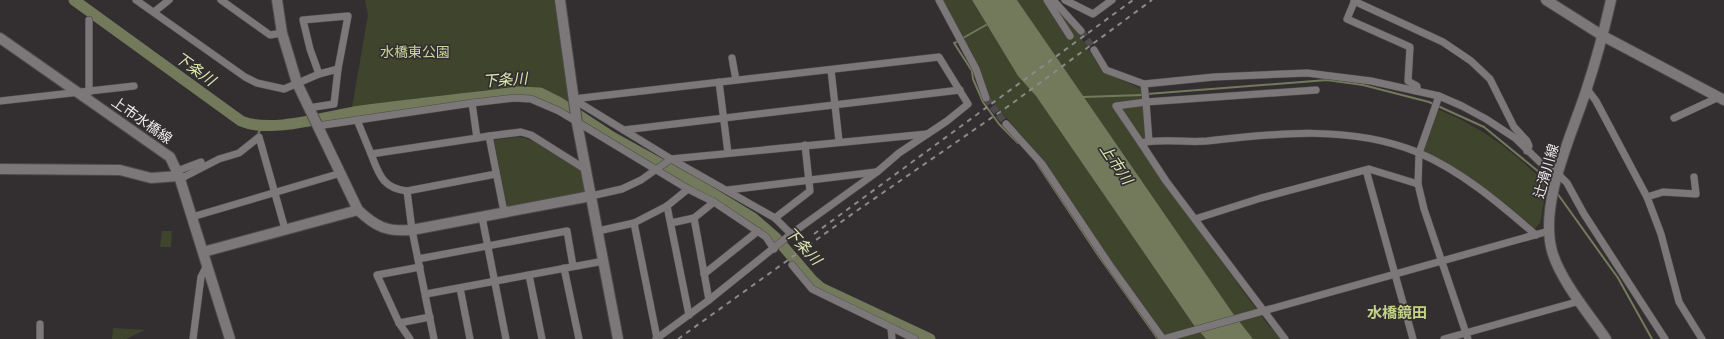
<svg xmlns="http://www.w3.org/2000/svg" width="1724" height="339" viewBox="0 0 1724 339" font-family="'PT Sans Narrow','Noto Sans JP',sans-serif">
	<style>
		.green { fill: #3f442d }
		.water { fill: #737a5b }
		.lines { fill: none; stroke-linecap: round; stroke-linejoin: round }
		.stream { stroke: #737a5b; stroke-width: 2 }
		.river { stroke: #737a5b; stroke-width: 11 }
		.street-tunnel { stroke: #4f4b4d; stroke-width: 7; stroke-dasharray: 7 3.5; stroke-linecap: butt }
		.street-casing { stroke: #4e4a4c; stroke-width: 8 }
		.secondary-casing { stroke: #4e4a4c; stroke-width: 12 }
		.street { stroke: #7c7779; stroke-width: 7 }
		.secondary { stroke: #7c7779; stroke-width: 10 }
		.rail { stroke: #8c898b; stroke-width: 2; stroke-dasharray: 5 5; stroke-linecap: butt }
		.labels { text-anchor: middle; stroke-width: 3.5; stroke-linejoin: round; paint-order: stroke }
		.park-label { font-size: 14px; fill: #c9d59c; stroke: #332f31 }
		.street-label { font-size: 14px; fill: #eeebed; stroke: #332f31 }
		.water-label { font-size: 15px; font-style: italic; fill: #dbe8ae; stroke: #332f31 }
		.neighbourhood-label { font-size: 15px; font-weight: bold; fill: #c3d286; stroke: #332f31 }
	</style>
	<rect width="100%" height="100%" fill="#332f31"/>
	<g class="green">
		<path d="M365 0H560L569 101 560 103 540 93 518 92 351 113 368 15Z"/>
		<path d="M942 0H972L1018 76 1036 96 1193 324 1206 339H1168L1110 260 1047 164 989 98 974 57Z"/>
		<path d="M1017 0H1047L1074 27 1103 72 1142 89 1148 147 1178 202 1265 321 1281 339H1253L1232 312Z"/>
		<path d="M1437 109C1480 126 1515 152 1547 185L1540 223 1534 229 1422 152Z"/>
		<path d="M517 137C535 137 566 161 583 170L586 193 507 207 494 140Z"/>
		<path d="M162 231H172L171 247H160Z"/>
		<path d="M113 328 145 330 126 339H112Z"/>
	</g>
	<path class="water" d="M972 0H1017L1232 312 1253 339H1206L1193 324 1036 96 1018 76Z"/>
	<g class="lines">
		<g class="stream">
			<path d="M963 38 986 25"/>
			<path d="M959 41 954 43 972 71 973 79 983 102 999 124 1018 143"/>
			<path d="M1147 94 1327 80 1363 85 1429 102 1484 127 1539 172 1552 186"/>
			<path d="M1083 97 1142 95"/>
			<path d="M257 136 262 126"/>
			<path d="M1036 162 1100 258 1158 339"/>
			<path d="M1557 193 1618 278 1652 339"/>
		</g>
		<path class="river" d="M74 0 241 121C271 134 327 116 361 111 413 104 465 99 518 92L540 93 560 103 612 137 697 184 753 218 776 238 813 281 821 288 930 339"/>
		<g class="street-tunnel">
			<path d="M1081 31 1094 50"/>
			<path d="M986 98 1006 124"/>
		</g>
		<g class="street-casing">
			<g id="street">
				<path d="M136 0 245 77 257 83 284 89 319 74 338 69 334 104 308 108"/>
				<path d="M221 0 270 35 282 33"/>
				<path d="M939 0 976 69 986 98"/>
				<path d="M1047 0 1070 36"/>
				<path d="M1053 0 1081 31"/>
				<path d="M1065 0 1093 14 1112 0"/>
				<path d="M1355 0 1347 19 1410 47 1408 81 1417 86V91"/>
				<path d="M1354 1 1443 42 1471 61 1490 79 1514 127 1527 141 1529 146 1527 151"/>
				<path d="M154 12 169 0"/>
				<path d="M89 20V92"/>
				<path d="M1094 50 1106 70 1144 84 1214 77 1307 73 1371 81 1439 96 1462 106 1486 119 1515 138 1547 169 1558 174 1567 183 1584 214 1665 339"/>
				<path d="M732 58 736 80"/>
				<path d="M831 70 839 141"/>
				<path d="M319 74 310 49 303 20 348 16 338 69"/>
				<path d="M719 82 728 153"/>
				<path d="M1587 89 1596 101 1647 197 1661 234 1679 302 1702 339"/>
				<path d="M1439 96 1419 153 1418 184 1424 209 1468 339"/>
				<path d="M573 99 939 57 968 104 947 121 899 153 877 172 791 234 709 300 656 339"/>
				<path d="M573 99 671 159 775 218 791 234"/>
				<path d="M0 101 134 86"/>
				<path d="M472 103 477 138 489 136 504 212"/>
				<path d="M1674 118 1719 97"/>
				<path d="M357 120 371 154 477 138"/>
				<path d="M1006 124 1042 164 1109 264 1163 339"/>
				<path d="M317 126 472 103 514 98 531 99 559 111 688 189 714 202 766 237 774 249"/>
				<path d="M624 130 960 90"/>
				<path d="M489 136 521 132 531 135 585 169"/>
				<path d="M1149 141 1146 102 1316 90"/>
				<path d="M1141 143 1116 106 1146 102 1144 84"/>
				<path d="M371 154C379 174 382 188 407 191L496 174"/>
				<path d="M1366 170 1413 339"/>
				<path d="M177 171 201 162"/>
				<path d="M180 179 219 159 239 153 259 137 285 229"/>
				<path d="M728 190 876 172"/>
				<path d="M407 191 412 230 434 339"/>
				<path d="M591 196 622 189 641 180 671 159 927 134"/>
				<path d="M1647 197 1663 192 1696 194 1694 177"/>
				<path d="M667 206 689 315"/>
				<path d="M192 217 341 173"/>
				<path d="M482 217 506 339"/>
				<path d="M694 218 709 300"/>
				<path d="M775 218 810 191 805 145"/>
				<path d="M1195 219 1261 198 1369 169 1418 184"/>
				<path d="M634 223 657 338"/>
				<path d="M671 223 694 218 714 202"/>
				<path d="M598 231 634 223 667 206 688 189"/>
				<path d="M418 259 567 231 573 266"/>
				<path d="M792 265 812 289 915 339"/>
				<path d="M564 268 579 339"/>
				<path d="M704 274 758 231"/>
				<path d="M529 275 542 339"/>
				<path d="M460 288 470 339"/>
				<path d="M426 294 604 261"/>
				<path d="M399 323 430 317"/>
				<path d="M891 328 892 339"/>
				<path d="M40 339V324"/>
				<path d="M193 339 201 277 207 265"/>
				<path d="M410 339 399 323 377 275 420 267"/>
				<path d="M1163 339 1549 231"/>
				<path d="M1285 339 1166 181 1141 143C1162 138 1185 143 1207 141 1277 133 1350 125 1417 152 1462 171 1500 204 1536 235"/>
				<path d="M1444 339 1580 301"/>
			</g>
		</g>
		<g class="secondary-casing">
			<g id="secondary">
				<path d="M277 0 282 33 297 83 358 210C376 227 387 232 412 230L591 196"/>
				<path d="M560 0 577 123 618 339"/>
				<path d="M1546 0 1603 36 1724 100"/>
				<path d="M0 38 170 157 179 176 230 339"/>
				<path d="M0 169 120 170 151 178 179 176"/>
				<path d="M203 252 358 210"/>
				<path d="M1606 339C1589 314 1560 280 1552 251 1539 203 1571 137 1586 91 1596 61 1604 31 1611 0"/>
			</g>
		</g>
		<use href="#street" class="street"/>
		<use href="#secondary" class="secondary"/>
		<g class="rail">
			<path d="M814 234 1133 0"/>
			<path d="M678 339 855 212 1010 105 1152 0"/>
		</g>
	</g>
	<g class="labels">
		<g class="park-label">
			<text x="415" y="57">水橋東公園</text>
		</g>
		<g class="street-label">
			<text transform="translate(142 120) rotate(35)" y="5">上市水橋線</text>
			<text transform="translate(1546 171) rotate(-74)" y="5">辻滑川線</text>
		</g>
		<g class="water-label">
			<text transform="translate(195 69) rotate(36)" y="5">下条川</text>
			<text transform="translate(505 80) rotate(-4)" y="5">下条川</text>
			<text transform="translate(1116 164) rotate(56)" y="5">上市川</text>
			<text transform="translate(803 246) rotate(47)" y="5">下条川</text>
		</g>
		<g class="neighbourhood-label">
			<text x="1397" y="318">水橋鏡田</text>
		</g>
	</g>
</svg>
